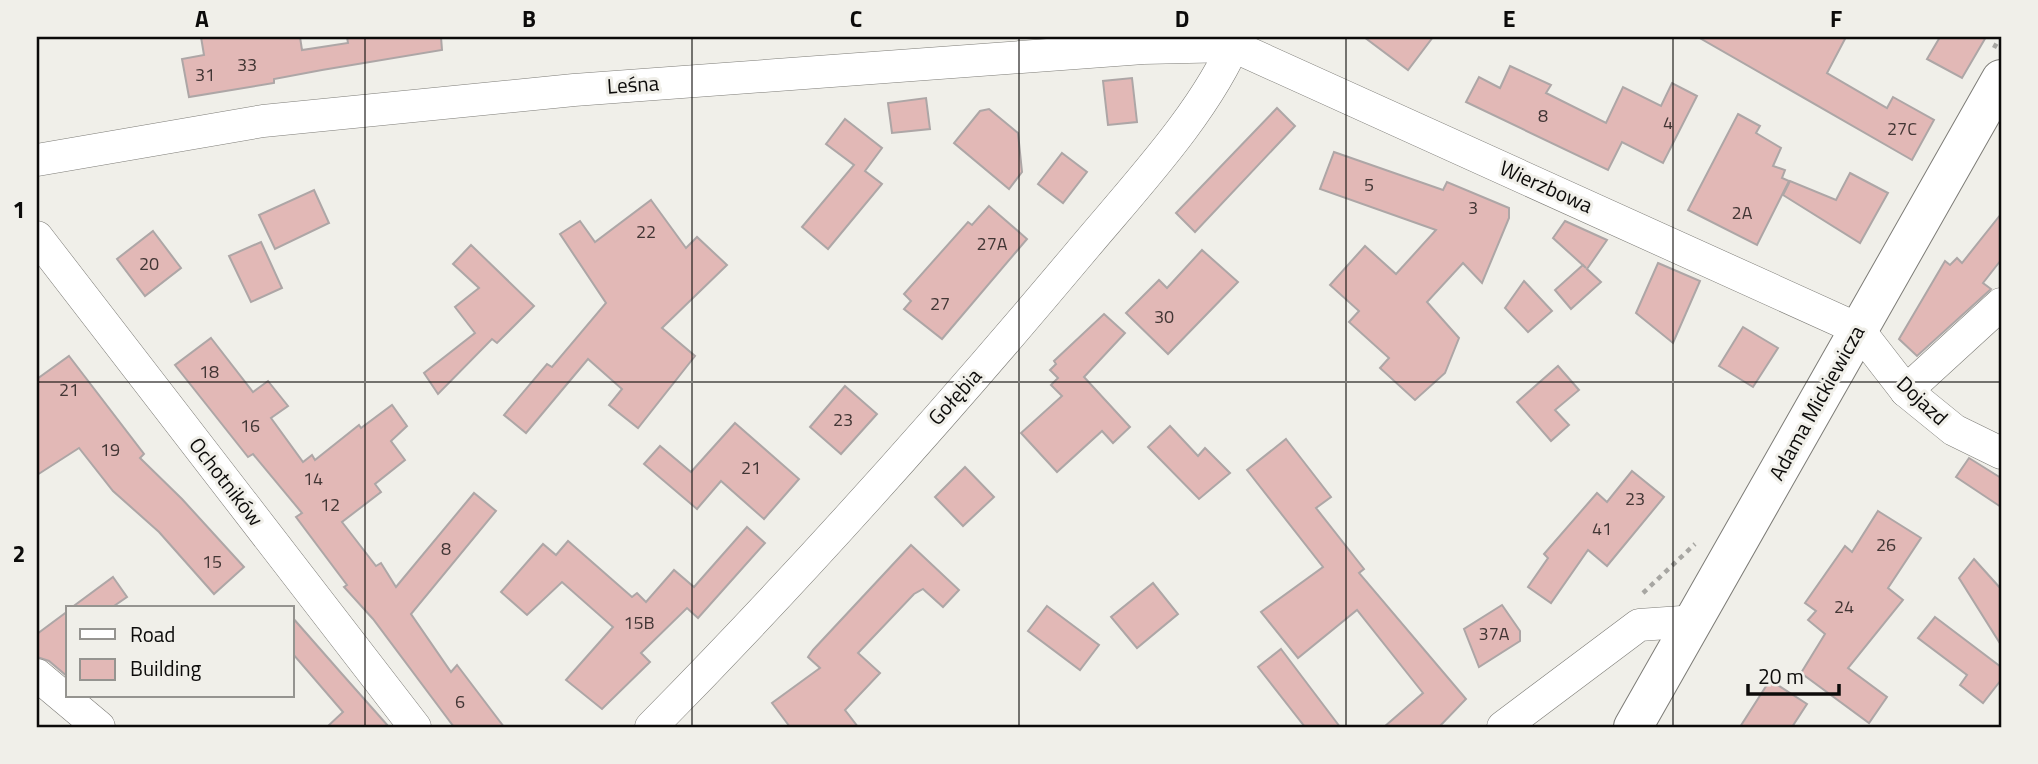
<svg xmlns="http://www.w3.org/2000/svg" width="2038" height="764" viewBox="0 0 2038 764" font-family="'Titillium Web',sans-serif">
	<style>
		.building { fill: #e2b8b6; stroke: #ada6a6; stroke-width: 2 }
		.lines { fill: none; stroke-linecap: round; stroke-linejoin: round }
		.minor-casing { stroke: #7d7c77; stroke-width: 33 }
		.secondary-casing { stroke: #7d7c77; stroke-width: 40 }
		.path { stroke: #a7a6a2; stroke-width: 4.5; stroke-dasharray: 5 5; stroke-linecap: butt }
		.minor { stroke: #fff; stroke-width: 32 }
		.secondary { stroke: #fff; stroke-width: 38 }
		.grid { fill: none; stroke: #0c0b0a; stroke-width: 2; stroke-opacity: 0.55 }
		.labels { text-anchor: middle; stroke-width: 6; stroke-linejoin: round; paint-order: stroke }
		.number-label { font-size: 18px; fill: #423635 }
		.street-label { font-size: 21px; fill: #0c0b0a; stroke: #f0efe9 }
		.neatline { fill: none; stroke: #0c0b0a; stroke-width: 2.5 }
		.grid-label { font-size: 23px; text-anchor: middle; font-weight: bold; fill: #0c0b0a }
	</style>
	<rect width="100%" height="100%" fill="#f0efe9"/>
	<g class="building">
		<path d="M201 37H300L302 50 348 43 347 37H441L442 50 322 70 274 79V83L189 97 182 59 204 55Z"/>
		<path d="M1364 37H1433L1408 70Z"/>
		<path d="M1698 37H1846L1827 73 1887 108 1893 97 1934 120 1912 160Z"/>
		<path d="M1940 37H1986L1962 78 1927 59Z"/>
		<path d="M1510 66 1551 85 1546 93 1606 123 1623 87 1661 106 1672 83 1697 96 1663 163 1622 142 1608 170 1466 102 1479 77 1500 88Z"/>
		<path d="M1132 78 1137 122 1108 125 1103 81Z"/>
		<path d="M926 98 930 129 892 133 888 103Z"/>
		<path d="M1277 108 1295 126 1195 232 1176 213Z"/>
		<path d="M989 109 1018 133 1022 172 1009 189 954 143 980 111Z"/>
		<path d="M1738 114 1760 126 1756 133 1781 148 1773 166 1785 170 1782 178 1789 181 1757 245 1688 210Z"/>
		<path d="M845 119 882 148 865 171 882 184 828 249 802 227 854 165 826 144Z"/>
		<path d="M1334 152 1443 190 1447 182 1509 208V218L1482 283 1463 263 1427 302 1459 338 1445 373 1415 400 1380 368 1389 358 1349 322 1359 311 1330 285 1365 246 1396 274 1436 230 1320 189Z"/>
		<path d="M1062 153 1087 172 1063 203 1038 184Z"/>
		<path d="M1850 173 1888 193 1860 243 1783 195 1790 181 1836 200Z"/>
		<path d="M314 190 329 223 275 249 259 215Z"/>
		<path d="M651 200 686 248 697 237 727 265 662 328 695 356 638 428 609 405 622 389 588 359 526 433 504 415 547 364 552 367 606 303 560 234 580 221 595 242Z"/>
		<path d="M989 206 1027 239 942 339 904 309 911 301 904 294 968 222 972 225Z"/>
		<path d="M2001 214V260L1983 283 1991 289 1917 356 1899 339 1945 261 1950 265 1957 258 1962 263Z"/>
		<path d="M1565 221 1607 240 1587 269 1601 282 1571 309 1555 290 1583 265 1586 268 1553 238Z"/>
		<path d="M153 231 181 268 145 296 117 259Z"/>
		<path d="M261 242 282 288 251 302 229 256Z"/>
		<path d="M471 245 534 306 497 343 492 339 438 394 424 373 475 333 455 307 479 288 453 264Z"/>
		<path d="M1202 250 1238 282 1168 354 1126 313 1159 280 1167 288Z"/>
		<path d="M1658 263 1700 281 1673 343 1636 313Z"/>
		<path d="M1524 281 1552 311 1528 332 1505 308Z"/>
		<path d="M1104 314 1125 333 1084 377 1130 427 1113 443 1102 431 1057 472 1021 433 1062 396 1051 385 1058 378 1050 370 1056 364 1054 361Z"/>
		<path d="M1743 327 1778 348 1753 387 1719 366Z"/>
		<path d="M211 338 253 392 268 381 288 406 271 418 303 462 312 455 315 460 359 425 361 428 392 405 407 426 391 441 405 460 375 484 381 492 342 522 376 566 381 563 396 587 474 493 496 511 411 614 451 672 457 665 504 727H454L373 619 344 587 347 585 296 517 302 513 253 454 248 457 175 365Z"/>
		<path d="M69 356 144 454 140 458 182 499 244 567 214 594 159 532 113 491 79 448 37 475V379Z"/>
		<path d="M1558 366 1579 390 1555 410 1569 425 1551 441 1517 402Z"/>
		<path d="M845 386 877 414 841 454 810 427Z"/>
		<path d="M735 423 799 479 764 519 721 481 697 509 644 464 660 446 691 472Z"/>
		<path d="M1170 426 1198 456 1205 448 1230 473 1199 499 1148 447Z"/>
		<path d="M1286 439 1331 497 1316 508 1364 569 1359 573 1466 699 1439 727H1384L1423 693 1357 610 1298 658 1261 612 1323 567 1247 470Z"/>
		<path d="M1969 458 2001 478V507L1956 477Z"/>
		<path d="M965 467 994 497 963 526 935 497Z"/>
		<path d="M1632 471 1664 497 1607 566 1588 550 1551 603 1528 587 1548 558 1544 554 1597 493 1607 502Z"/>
		<path d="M1878 511 1921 538 1888 588 1903 600 1848 668 1887 697 1869 723 1801 673 1825 634 1808 620 1816 611 1805 603 1845 546 1852 552Z"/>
		<path d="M747 527 765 543 698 618 687 608 641 653 650 662 602 709 566 680 613 627 562 582 527 615 501 592 543 544 556 555 568 541 632 597 637 593 646 602 674 570 694 587Z"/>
		<path d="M911 545 959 590 943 607 923 589 914 594 858 653 880 673 845 710 858 727H790L772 703 820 668 808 657 813 650Z"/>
		<path d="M1974 559 2001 589V645L1959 578Z"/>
		<path d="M113 577 127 597 111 608H71Z"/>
		<path d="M1153 583 1178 614 1137 648 1111 617Z"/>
		<path d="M1502 605 1520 631V641L1479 667 1464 629Z"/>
		<path d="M1047 606 1099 645 1080 670 1028 631Z"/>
		<path d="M68 611V677L49 661 37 657V634Z"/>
		<path d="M292 617 342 674 389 727H327L343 712 292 653Z"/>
		<path d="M1935 617 2001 667V680L1983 703 1960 685 1967 675 1918 638Z"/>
		<path d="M1281 649 1340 727H1305L1258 667Z"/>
		<path d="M1770 680 1807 704 1792 727H1740Z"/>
	</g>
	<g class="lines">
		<g class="minor-casing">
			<g id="minor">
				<path d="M37 160 263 121 574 90 1143 48 1233 46 1858 329 1906 391 1954 430 2001 453"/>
				<path d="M37 237 415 727"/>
				<path d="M1906 391 2001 304"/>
				<path d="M37 675 99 727"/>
				<path d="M651 727C800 576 942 417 1078 255 1131 191 1206 113 1237 37"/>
				<path d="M1503 727 1639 625 1696 621"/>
			</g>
		</g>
		<g class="secondary-casing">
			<path id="secondary" d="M1633 727 2001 79"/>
		</g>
		<g class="path">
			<path d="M1994 48 2000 37"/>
			<path d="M1643 593 1695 544"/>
		</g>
		<use href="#minor" class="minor"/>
		<use href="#secondary" class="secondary"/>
	</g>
	<path class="grid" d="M365 37V727M692 37V727M1019 37V727M1346 37V727M1673 37V727M37 382H2001"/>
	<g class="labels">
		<g class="number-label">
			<text x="247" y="71">33</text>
			<text x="205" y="81">31</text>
			<text x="1543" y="122">8</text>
			<text x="1668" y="129">4</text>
			<text x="1902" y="135">27C</text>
			<text x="1369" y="191">5</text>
			<text x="1473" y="214">3</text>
			<text x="1742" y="219">2A</text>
			<text x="646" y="238">22</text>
			<text x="992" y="250">27A</text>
			<text x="149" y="270">20</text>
			<text x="940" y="310">27</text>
			<text x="1164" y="323">30</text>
			<text x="209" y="378">18</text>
			<text x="69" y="396">21</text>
			<text x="843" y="426">23</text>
			<text x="250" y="432">16</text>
			<text x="110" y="456">19</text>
			<text x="751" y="474">21</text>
			<text x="313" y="485">14</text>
			<text x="1635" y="505">23</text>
			<text x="330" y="511">12</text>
			<text x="1602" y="535">41</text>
			<text x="1886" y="551">26</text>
			<text x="446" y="555">8</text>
			<text x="212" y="568">15</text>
			<text x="1844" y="613">24</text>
			<text x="639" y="629">15B</text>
			<text x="1494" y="640">37A</text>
			<text x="460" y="708">6</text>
		</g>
		<g class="street-label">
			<text transform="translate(633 85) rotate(-4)" y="7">Leśna</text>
			<text transform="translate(1546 187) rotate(24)" y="7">Wierzbowa</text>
			<text transform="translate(955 397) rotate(-48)" y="7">Gołębia</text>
			<text transform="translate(1922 401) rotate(43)" y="7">Dojazd</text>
			<text transform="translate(1817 403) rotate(-61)" y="7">Adama Mickiewicza</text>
			<text transform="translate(226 482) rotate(52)" y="7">Ochotników</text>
		</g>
	</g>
	<rect width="2038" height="764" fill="none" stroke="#f0efe9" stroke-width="77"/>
	<rect x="66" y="606" width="228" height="91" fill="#f0efe9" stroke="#959490" stroke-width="2"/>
	<rect x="80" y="629" width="35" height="10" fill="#ffffff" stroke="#959490" stroke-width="2"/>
	<text x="130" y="642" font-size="21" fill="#0c0b0a">Road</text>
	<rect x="80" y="659" width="35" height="21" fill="#e2b8b6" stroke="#959490" stroke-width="2"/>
	<text x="130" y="676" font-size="21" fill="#0c0b0a">Building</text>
	<path d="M1748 684v10h91v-10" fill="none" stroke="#0c0b0a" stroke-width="3.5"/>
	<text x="1758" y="684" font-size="21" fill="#0c0b0a" stroke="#f0efe9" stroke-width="5" paint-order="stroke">20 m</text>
	<rect x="38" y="38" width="1962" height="688" class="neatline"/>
	<g class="grid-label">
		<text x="202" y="27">A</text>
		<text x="529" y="27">B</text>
		<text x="856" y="27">C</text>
		<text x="1182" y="27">D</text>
		<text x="1509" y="27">E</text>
		<text x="1836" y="27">F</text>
		<text x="19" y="218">1</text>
		<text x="19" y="562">2</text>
	</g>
</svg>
